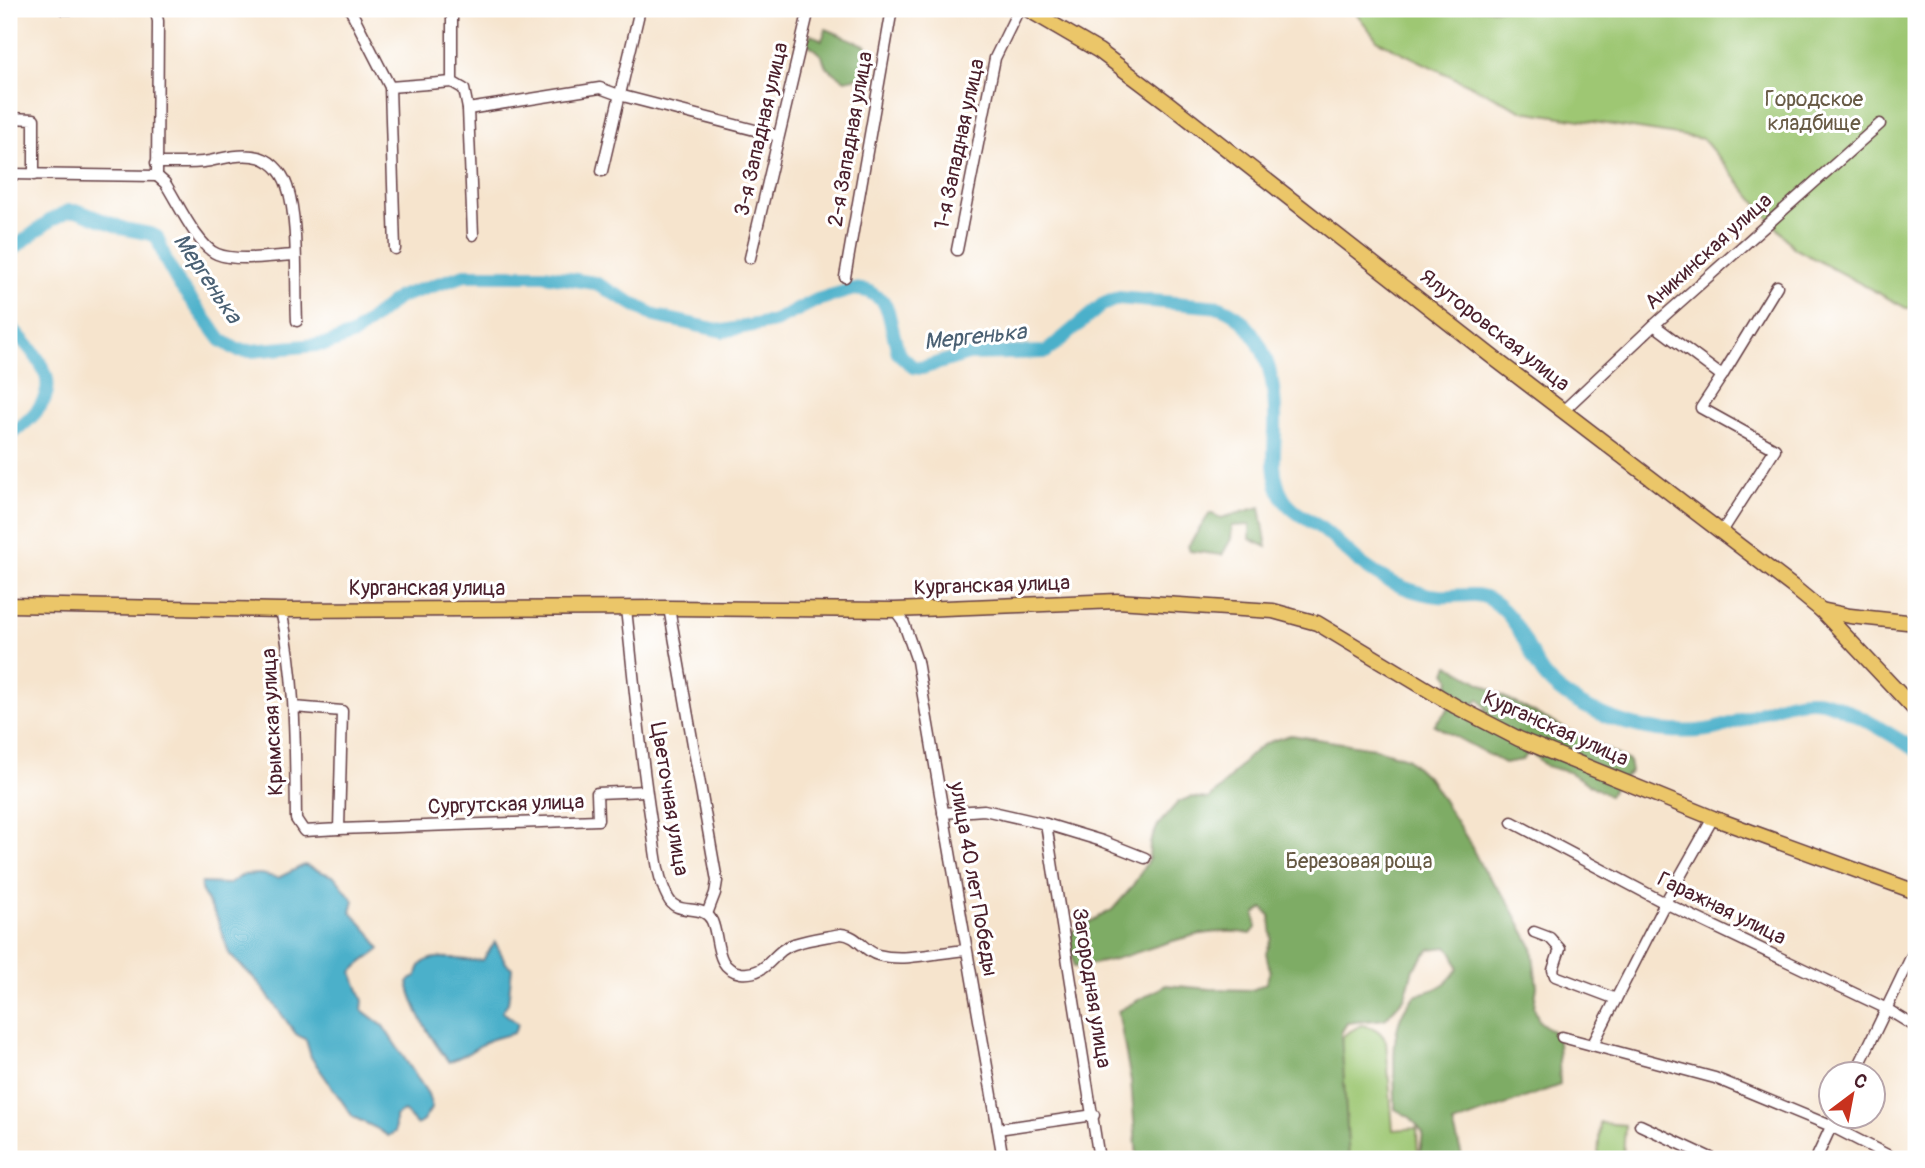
<svg xmlns="http://www.w3.org/2000/svg" width="1925" height="1168" viewBox="0 0 1925 1168" font-family="Pangolin,sans-serif">
	<style>
		.green { fill: #9ec773; stroke: #74734f; stroke-width: 2 }
		.forest { fill: #7eac65; stroke: #646648; stroke-width: 2 }
		.water { fill: #4bb0ca; stroke: #4a687a; stroke-width: 2 }
		.lines { fill: none; stroke-linecap: round; stroke-linejoin: round }
		.river { stroke: #4bb0ca; stroke-width: 14 }
		.minor-casing { stroke: #643d43; stroke-width: 13 }
		.major-casing { stroke: #643d43; stroke-width: 17 }
		.minor { stroke: #fff; stroke-width: 10 }
		.major { stroke: #ebc669; stroke-width: 14 }
		.labels { text-anchor: middle; stroke-width: 6; stroke-linejoin: round; paint-order: stroke }
		.park-label { font-size: 21px; fill: #675a44; stroke: #fff }
		.street-label { font-size: 21px; fill: #4a1f2b; stroke: #fff }
		.water-label { font-size: 23px; font-style: italic; fill: #4a6073; stroke: #fff }
	</style>
	<rect width="100%" height="100%" fill="#fff"/>
	<filter id="ink" filterUnits="userSpaceOnUse"><feTurbulence type="fractalNoise" baseFrequency=".0143" numOctaves="2"/><feDisplacementMap in="SourceGraphic" scale="14" xChannelSelector="R" yChannelSelector="G"/><feConvolveMatrix kernelMatrix="1 2 1 2 8 2 1 2 1" color-interpolation-filters="sRGB"/></filter>
	<filter id="wash" filterUnits="userSpaceOnUse"><feTurbulence type="fractalNoise" baseFrequency=".00686" numOctaves="4" result="noise"/><feDisplacementMap in="SourceGraphic" scale="28" xChannelSelector="R" yChannelSelector="G"/><feGaussianBlur stdDeviation="1.57" result="paint"/><feColorMatrix in="noise" values="0 0 0 0 0 0 0 0 0 0 0 0 0 0 0 0 0 1.4 0 .05"/><feComposite in="paint" operator="in"/></filter>
	<g filter="url(#wash)">
		<rect width="100%" height="100%" fill="#f6e4cd"/>
		<g class="green">
			<path d="M1353 9H1916V308H1906L1794 248 1703 139 1523 111 1378 41Z"/>
			<path d="M1361 1025C1374 1027 1380 1030 1386 1041L1393 1130 1417 1128 1418 1159H1349L1340 1045 1344 1035Z"/>
			<path d="M1600 1123 1625 1125 1623 1159H1598Z"/>
		</g>
		<g class="forest">
			<path d="M826 29 867 46 866 76 845 80 826 67 822 56 806 42 811 34 822 40Z"/>
			<path d="M1260 507 1267 547 1250 539V525L1232 526 1231 539 1222 555 1190 551 1188 546 1210 513 1221 518Z"/>
			<path d="M1449 665 1513 702 1629 761 1631 772 1618 782 1609 796 1568 772 1546 766 1530 752 1522 760 1504 763 1434 725 1450 706 1460 712 1487 710 1479 699 1472 706H1455L1448 687 1450 679 1446 672Z"/>
			<path d="M1291 735 1374 748 1407 758 1430 780 1468 840 1483 870 1508 901 1532 947 1537 986 1534 1007 1539 1021 1552 1031 1558 1041 1560 1085 1453 1124 1463 1159H1419L1423 1133 1411 1118 1395 1109C1396 1074 1386 1025 1414 997 1418 994 1424 993 1429 991 1443 987 1450 980 1458 968L1453 954 1447 947 1430 949 1413 969 1405 997 1385 1019 1347 1023 1341 1033 1349 1159H1137L1131 1081 1118 1011 1166 985 1210 989 1253 990 1266 983 1270 971 1266 953 1272 939 1270 916 1263 908 1255 914 1256 928 1251 934C1202 924 1153 950 1107 961 1096 964 1085 965 1074 967L1069 933 1112 910 1132 887 1149 859 1150 843 1158 825 1178 802 1191 797 1208 799C1229 784 1239 762 1260 747 1268 741 1281 738 1291 735Z"/>
		</g>
		<g class="water">
			<path d="M304 865 335 877 354 901 351 912 370 933 380 949C370 958 360 962 352 972L363 1001 362 1010 383 1026 428 1094 432 1107 423 1121 417 1125 404 1111 395 1116V1132L388 1136 376 1128 353 1117 311 1057 306 1040 296 1034 258 982 229 954 217 918 201 890V883L229 884 243 875 261 874 278 878Z"/>
			<path d="M495 942 506 963 512 968 508 1003 502 1011 518 1024 514 1033 489 1040 468 1053 449 1062C432 1041 413 1009 408 982L417 975C421 945 464 964 483 960Z"/>
		</g>
		<g class="lines">
			<g class="river">
				<path d="M9 252 51 220 68 211H79L125 229 151 234 157 237 166 261 179 284 221 340 237 350 251 351 327 344 354 334 399 297 465 275H544L595 283 655 316 723 331 775 321 817 300 854 289 868 291 883 301 888 311 898 353 913 367 922 368 968 354 1046 352 1102 305 1118 298 1220 307C1238 314 1248 325 1258 342 1273 368 1276 399 1275 429 1274 453 1271 474 1282 496 1290 512 1309 519 1322 529 1338 541 1350 556 1366 567 1387 582 1414 594 1439 596 1456 598 1476 590 1491 600 1516 616 1525 643 1539 668 1559 702 1620 725 1658 730 1678 732 1702 733 1721 727 1754 718 1787 695 1822 701 1846 706 1895 737 1916 750"/>
				<path d="M9 325C51 370 69 392 9 436"/>
			</g>
		</g>
	</g>
	<g filter="url(#ink)">
		<g class="lines">
			<g class="minor-casing">
				<g id="minor">
					<path d="M63 9H157"/>
					<path d="M155 9 158 21 157 176 165 183C177 201 197 246 217 254 236 262 273 256 294 255"/>
					<path d="M350 9 390 87 395 249"/>
					<path d="M452 9V82L464 89 468 109 473 235"/>
					<path d="M390 87 452 82"/>
					<path d="M468 109 600 88 619 95 778 136"/>
					<path d="M9 118 34 119V175"/>
					<path d="M156 163C174 163 193 164 210 161 224 158 238 154 253 156 270 158 282 171 287 186 299 220 295 284 297 321"/>
					<path d="M602 171 640 9"/>
					<path d="M9 174 157 176"/>
					<path d="M957 250 995 58 1019 9"/>
					<path d="M750 258 809 9"/>
					<path d="M845 277 892 9"/>
					<path d="M1654 325 1722 376 1701 408 1775 449 1721 533"/>
					<path d="M1722 376 1777 286"/>
					<path d="M1564 410 1654 325 1880 124"/>
					<path d="M669 608 717 881 715 893 707 914"/>
					<path d="M626 609C634 680 640 751 651 821 655 846 656 875 668 898 677 917 703 902 712 921 720 939 714 969 741 973 769 976 771 951 794 944 809 939 826 937 841 934 858 935 863 951 878 955 906 962 938 952 966 950"/>
					<path d="M281 610C296 678 295 749 296 819L304 831 339 829 342 711 294 707"/>
					<path d="M895 610 903 621 917 661 1003 1159"/>
					<path d="M943 813 984 810 1046 824 1102 841 1145 858"/>
					<path d="M1512 822 1665 903 1885 1008 1916 1027"/>
					<path d="M1046 824 1099 1159"/>
					<path d="M339 829 598 820 597 793 646 791"/>
					<path d="M1534 932 1550 938 1560 949 1553 970 1555 976 1616 999"/>
					<path d="M1562 1037 1715 1078 1831 1126 1895 1159"/>
					<path d="M1593 1044 1665 903 1713 818"/>
					<path d="M1855 1074 1916 947"/>
					<path d="M1640 1125 1713 1159"/>
					<path d="M998 1129 1094 1115"/>
					<path d="M1816 1159 1836 1116"/>
				</g>
			</g>
			<g class="major-casing">
				<g id="major">
					<path d="M1027 9 1099 51 1168 103 1495 359 1792 586 1821 610 1916 711"/>
					<path d="M9 605 281 610 669 608 895 610 1117 601 1273 611 1317 623 1455 706 1519 739 1713 818 1916 892"/>
					<path d="M1821 610 1850 616 1916 623"/>
				</g>
			</g>
			<use href="#minor" class="minor"/>
			<use href="#major" class="major"/>
		</g>
	</g>
	<g class="labels">
		<g class="park-label">
			<text x="1814" y="106">Городское<tspan x="1814" dy="24">кладбище</tspan></text>
			<text x="1359" y="868">Березовая роща</text>
		</g>
		<g class="street-label">
			<text transform="translate(761 129) rotate(-77)" y="7">3-я Западная улица</text>
			<text transform="translate(850 139) rotate(-80)" y="7">2-я Западная улица</text>
			<text transform="translate(959 144) rotate(-78)" y="7">1-я Западная улица</text>
			<text transform="translate(1708 251) rotate(-42)" y="7">Аникинская улица</text>
			<text transform="translate(1495 330) rotate(38)" y="7">Ялуторовская улица</text>
			<text transform="translate(992 585) rotate(-2)" y="7">Курганская улица</text>
			<text x="427" y="595">Курганская улица</text>
			<text transform="translate(272 722) rotate(-93)" y="7">Крымская улица</text>
			<text transform="translate(1556 728) rotate(24)" y="7">Курганская улица</text>
			<text transform="translate(670 799) rotate(81)" y="7">Цветочная улица</text>
			<text transform="translate(506 804) rotate(-2)" y="7">Сургутская улица</text>
			<text transform="translate(974 879) rotate(80)" y="7">улица 40 лет Победы</text>
			<text transform="translate(1722 908) rotate(26)" y="7">Гаражная улица</text>
			<text transform="translate(1092 988) rotate(81)" y="7">Загородная улица</text>
		</g>
		<g class="water-label">
			<text transform="translate(208 278) rotate(56)" y="8">Мергенька</text>
			<text transform="translate(975 336) rotate(-6)" y="8">Мергенька</text>
		</g>
	</g>
	<rect width="1925" height="1168" fill="none" stroke="#fff" stroke-width="35"/>
	<g transform="translate(1852 1095) rotate(32)"><circle r="33" fill="#ffffff" stroke="#b7a5aa" stroke-width="2"/>
	<path d="M0-5L12 26L0 18L-12 26Z" fill="#c8321e"/>
	<text y="-10" font-size="19" font-weight="bold" text-anchor="middle" fill="#4a1f2b">С</text>
	</g>
</svg>
